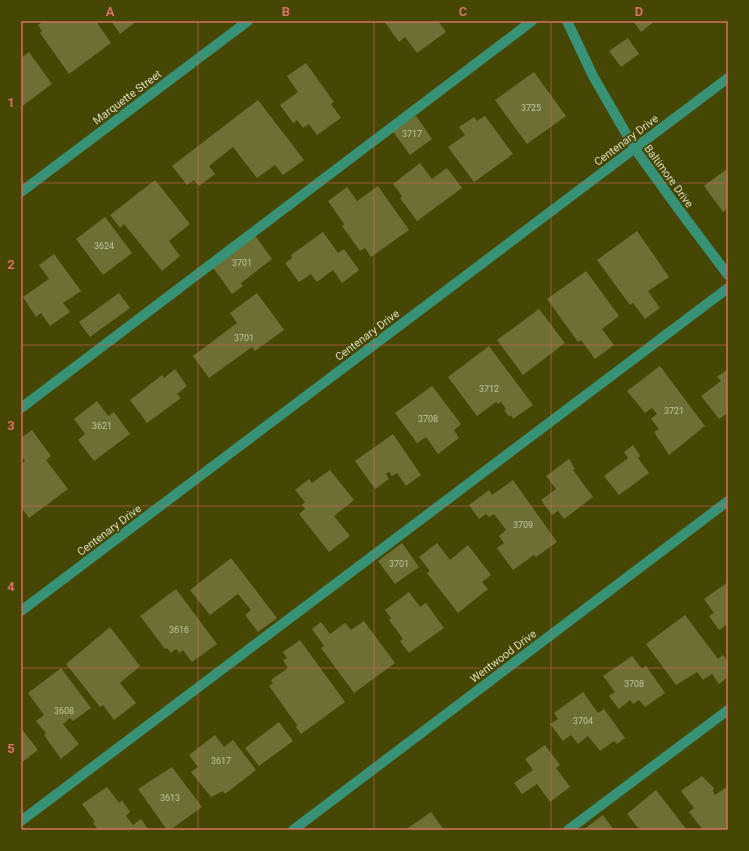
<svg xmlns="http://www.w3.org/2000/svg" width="749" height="851" viewBox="0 0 749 851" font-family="Roboto,sans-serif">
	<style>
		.building { fill: #6e6f34 }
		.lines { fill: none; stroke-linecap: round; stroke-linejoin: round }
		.minor { stroke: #379276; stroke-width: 10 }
		.grid { fill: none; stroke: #d87064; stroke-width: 1; stroke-opacity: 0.55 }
		.labels { text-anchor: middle; stroke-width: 3.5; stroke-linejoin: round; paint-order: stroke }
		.number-label { font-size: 9px; fill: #c0c29c }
		.street-label { font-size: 11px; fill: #dcddbf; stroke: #464605 }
		.neatline { fill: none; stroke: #d87064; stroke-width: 1.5 }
		.grid-label { font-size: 13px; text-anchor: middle; font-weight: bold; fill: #d87064 }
	</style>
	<rect width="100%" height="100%" fill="#464605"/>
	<g class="building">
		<path d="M43 21H96L111 43 69 74 40 33 42 31 38 25Z"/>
		<path d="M111 21H137L120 34Z"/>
		<path d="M384 21H438L446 32 417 53 405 37 399 42Z"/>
		<path d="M633 21H655L641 32Z"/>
		<path d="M628 38 639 54 621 67 609 51Z"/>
		<path d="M29 52 52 84 21 107V58Z"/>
		<path d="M306 63 334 102 331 104 341 118 317 135 309 124 303 128 297 120 293 123 280 105 298 92 287 76Z"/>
		<path d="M534 72 566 116 527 144 495 100Z"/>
		<path d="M258 100 304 160 283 175 275 165 257 178 233 147 209 166 215 174 199 186 194 180 187 185 172 166Z"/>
		<path d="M416 116 432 139 410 155 392 130Z"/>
		<path d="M485 116 513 154 474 182 448 147 465 135 459 127 474 117 477 121Z"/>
		<path d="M420 163 432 179 447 168 462 188 417 221 400 198 402 196 393 184Z"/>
		<path d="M728 168V208L723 212 704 186Z"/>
		<path d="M155 180 190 224 169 241 180 256 162 271 124 224 120 228 110 215Z"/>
		<path d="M378 186 409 230 371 257 365 248 360 251 342 226 344 224 328 201 347 187 357 201Z"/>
		<path d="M105 217 132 253 103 275 76 239Z"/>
		<path d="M637 231 669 277 648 291 660 308 645 319 633 303 630 305 597 260Z"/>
		<path d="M323 232 338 253 344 249 359 270 342 283 333 270 317 282 311 274 299 282 285 263 292 258 291 255Z"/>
		<path d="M254 234 272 259 241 283 243 286 232 294 212 266Z"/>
		<path d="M54 254 81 291 63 303 70 312 50 326 41 313 36 317 23 297 49 279 39 265Z"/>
		<path d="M586 271 619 316 602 329 614 345 595 359 581 340 578 342 547 299Z"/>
		<path d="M119 293 130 308 90 337 79 322Z"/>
		<path d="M257 293 284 330 255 351 252 347 209 378 193 356 237 323 230 313Z"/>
		<path d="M539 309 565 343 523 375 497 340Z"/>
		<path d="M489 346 533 405 513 419 511 415 509 417 504 410 506 409 501 402 498 404 496 402 477 416 448 377Z"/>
		<path d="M660 366 705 426 669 455 654 432 659 429 651 419 657 414 652 408 645 413 627 391Z"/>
		<path d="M175 369 187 386 177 394 181 398 147 423 130 400 162 375 164 378Z"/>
		<path d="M728 369V413L719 419 701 396 721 381 717 377Z"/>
		<path d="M432 386 461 424 454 430 459 438 438 454 426 437 417 443 395 413Z"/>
		<path d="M97 401 108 416 114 412 130 434 94 461 78 440 85 434 74 419Z"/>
		<path d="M32 430 51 456 46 460 68 489 29 518 21 507V464L25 461 21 455V438Z"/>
		<path d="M393 434 421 475 406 486 397 473 392 476 389 472 386 474 389 479 375 489 355 461Z"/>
		<path d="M633 445 640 456 638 458 649 473 619 495 604 476 628 458 624 452Z"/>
		<path d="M569 459 575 469 573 470 593 497 564 519 558 511 552 515 541 500 556 489 546 476Z"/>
		<path d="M330 470 354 500 334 516 350 536 329 552 299 514 305 509 302 505 305 502 295 490 309 479 312 483Z"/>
		<path d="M513 480 557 542 536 557 534 555 513 570 497 548 504 543 499 536 506 530 494 514 489 517 486 514 479 519 469 505 489 490 492 495Z"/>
		<path d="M402 543 419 567 395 584 378 561Z"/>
		<path d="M437 543 450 560 468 545 491 575 482 582 488 589 458 613 427 573 430 571 419 557Z"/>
		<path d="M231 558 277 618 258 632 245 615 251 610 238 594 210 615 190 590Z"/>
		<path d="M728 582V624L719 630 709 616 714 613 704 599Z"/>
		<path d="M176 589 217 644 192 662 183 650 180 653 176 649 171 653 167 648 165 649 140 616Z"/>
		<path d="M409 592 420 607 426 603 444 628 409 653 400 641 403 639 389 620 391 618 385 610Z"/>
		<path d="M685 615 718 659 723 655 728 661V677L719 684 712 674 703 680 697 672 676 685 646 644Z"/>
		<path d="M364 621 395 663 354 693 321 648 324 646 312 629 321 622 330 634 345 623 351 630Z"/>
		<path d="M110 627 140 666 120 683 136 703 114 720 103 705 100 707 66 664Z"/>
		<path d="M300 640 345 702 301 734 296 727 297 725 269 686 273 683 271 680 288 668 283 660 287 658 283 652Z"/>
		<path d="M632 656 642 669 646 666 665 693 645 707 639 700 633 704 630 700 619 709 609 696 615 692 603 676Z"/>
		<path d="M61 668 91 708 73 721 70 718 63 724 79 744 61 759 44 735 46 733 36 721 44 715 28 693Z"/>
		<path d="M583 692 598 713 604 709 625 738 617 744 614 741 600 751 588 736 578 744 571 735 563 741 550 724 558 719 554 713Z"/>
		<path d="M279 722 293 741 259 766 245 748Z"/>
		<path d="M21 728 38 750 21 763Z"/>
		<path d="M215 735 224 747 233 740 256 770 225 794 223 791 211 797 191 772 198 767 189 755Z"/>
		<path d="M545 745 560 765 556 768 570 787 550 802 537 784 522 794 514 783 533 770 525 759Z"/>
		<path d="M172 767 202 807 170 830H167L138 789Z"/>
		<path d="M702 776 714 788 713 791 715 795 728 786V830H703L689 812 694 808 681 791Z"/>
		<path d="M107 787 119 803 122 800 130 812 126 816 133 825 141 819 149 830H98L93 823 95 822 82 804Z"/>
		<path d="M656 790 687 830H640L627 814Z"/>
		<path d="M431 812 444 830H405Z"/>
		<path d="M603 815 614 830H583Z"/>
	</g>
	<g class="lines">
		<g class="minor">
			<path d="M567 21 593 76 635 149 677 207 728 275"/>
			<path d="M21 192 248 21"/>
			<path d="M21 408 532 21"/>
			<path d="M21 611 728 78"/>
			<path d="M21 821 728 288"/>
			<path d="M293 830 728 501"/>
			<path d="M568 830 728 710"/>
		</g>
	</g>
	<path class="grid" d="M198 21V830M374 21V830M551 21V830M21 183H728M21 345H728M21 506H728M21 668H728"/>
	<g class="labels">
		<g class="number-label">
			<text x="531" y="111">3725</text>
			<text x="412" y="137">3717</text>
			<text x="104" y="249">3624</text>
			<text x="242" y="266">3701</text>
			<text x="244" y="341">3701</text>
			<text x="489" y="392">3712</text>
			<text x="674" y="414">3721</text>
			<text x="428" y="422">3708</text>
			<text x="102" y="429">3621</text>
			<text x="523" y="528">3709</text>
			<text x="399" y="567">3701</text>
			<text x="179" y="633">3616</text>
			<text x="634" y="687">3708</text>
			<text x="64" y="714">3608</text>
			<text x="583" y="724">3704</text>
			<text x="221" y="764">3617</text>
			<text x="170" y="801">3613</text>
		</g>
		<g class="street-label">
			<text transform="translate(127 97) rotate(-37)" y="4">Marquette Street</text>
			<text transform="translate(626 140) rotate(-37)" y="4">Centenary Drive</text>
			<text transform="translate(669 176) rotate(54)" y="4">Baltimore Drive</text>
			<text transform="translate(367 335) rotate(-37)" y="4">Centenary Drive</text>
			<text transform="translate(109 530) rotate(-37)" y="4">Centenary Drive</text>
			<text transform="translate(503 656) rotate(-37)" y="4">Wentwood Drive</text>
		</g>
	</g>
	<rect width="749" height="851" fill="none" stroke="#464605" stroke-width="44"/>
	<rect x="22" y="22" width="705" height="807" class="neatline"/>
	<g class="grid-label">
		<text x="110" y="16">A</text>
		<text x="286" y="16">B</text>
		<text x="463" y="16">C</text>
		<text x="639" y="16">D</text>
		<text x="11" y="107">1</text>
		<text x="11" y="269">2</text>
		<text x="11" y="430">3</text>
		<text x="11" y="591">4</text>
		<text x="11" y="753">5</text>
	</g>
</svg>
